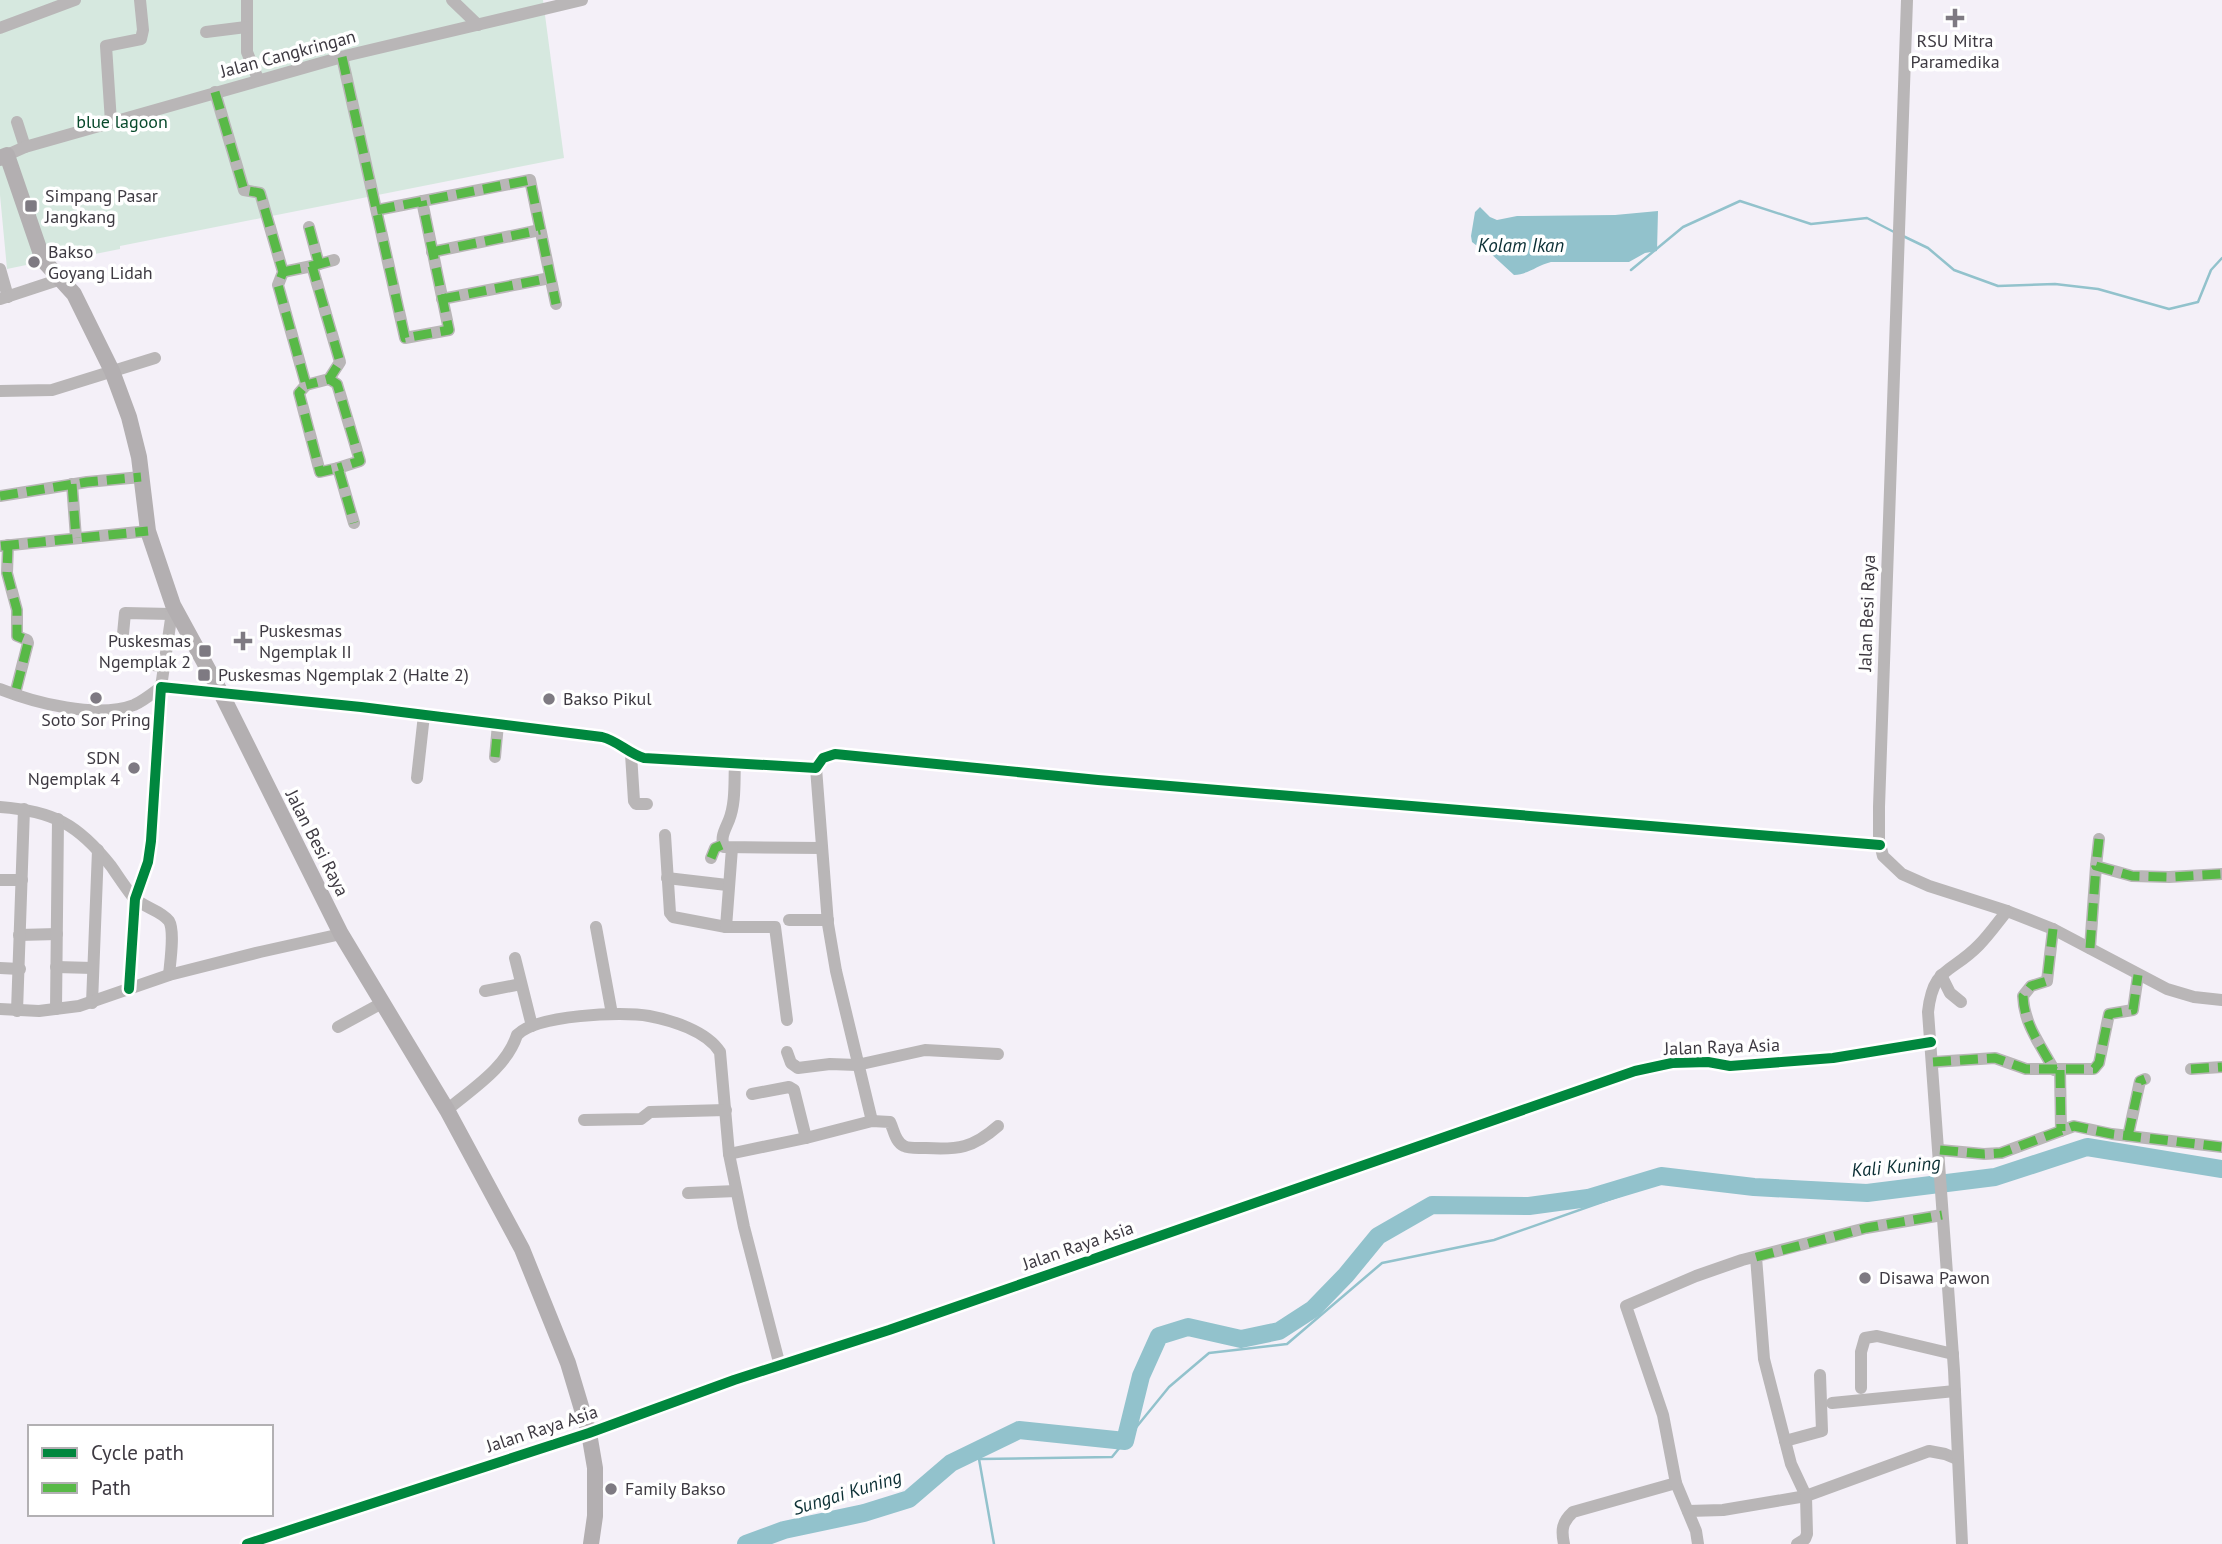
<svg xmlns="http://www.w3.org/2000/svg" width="2222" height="1544" viewBox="0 0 2222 1544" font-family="'PT Sans',sans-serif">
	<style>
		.green { fill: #d6e8df }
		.water { fill: #92c2cc }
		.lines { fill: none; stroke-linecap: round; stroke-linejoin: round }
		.stream { stroke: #92c2cc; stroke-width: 2.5 }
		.river { stroke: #92c2cc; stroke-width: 18 }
		.minor { stroke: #b9b6b7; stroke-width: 12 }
		.major { stroke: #b3afb1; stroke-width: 16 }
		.quiet { stroke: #58b947; stroke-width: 9; stroke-dasharray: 18 9; stroke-linecap: butt }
		.cycleway-casing { stroke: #fff; stroke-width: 15 }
		.cycleway { stroke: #00873e; stroke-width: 10 }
		.poi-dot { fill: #7e7a82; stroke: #fff; stroke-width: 2.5 }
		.labels { text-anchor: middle; stroke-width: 7; stroke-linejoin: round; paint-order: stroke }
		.poi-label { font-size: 18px; fill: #3e3a42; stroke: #fff; text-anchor: start }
		.street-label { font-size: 18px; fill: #3e3a42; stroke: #fff }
		.park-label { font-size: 18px; fill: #084a2c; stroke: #fff }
		.water-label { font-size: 19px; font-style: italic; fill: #0c3035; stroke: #fff }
	</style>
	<rect width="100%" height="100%" fill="#f4f0f8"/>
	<path class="green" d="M0 0H543L564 158 120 246V249L85 256 84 253 7 269 0 195Z"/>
	<path class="water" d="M1480 207 1490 217 1497 220 1517 216 1615 215 1658 211 1657 251 1645 253 1629 262H1551C1536 266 1529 274 1514 275L1489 252 1481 249 1472 242 1471 236 1475 212Z"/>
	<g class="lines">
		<g class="stream">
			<path d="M1903 236 1928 248 1954 270 1998 286 2055 284 2098 289 2169 309 2198 302 2211 270 2222 258"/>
			<path d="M1631 270 1683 227 1740 201 1811 224 1867 218 1894 232"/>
			<path d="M994 1544 979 1459 1112 1457 1169 1387 1209 1353 1287 1344 1382 1263 1494 1240 1662 1181H1670"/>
		</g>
		<path class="river" d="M746 1544 784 1530 864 1513 909 1499 951 1463 1019 1430 1125 1441 1141 1376 1159 1336 1188 1327 1241 1339 1279 1331 1313 1309 1346 1275 1378 1236 1432 1205 1529 1206 1588 1198 1661 1176 1754 1187 1867 1193 1995 1177 2087 1147 2222 1169"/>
		<g class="minor">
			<path d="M247 0V52L258 79"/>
			<path d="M452 0 478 25"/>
			<path d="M1907 0 1879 807V840L1883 856 1902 874 1929 886 2007 911 2053 929 2167 989 2194 997 2222 1000"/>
			<path d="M0 28 75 0"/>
			<path d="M206 32 246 27"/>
			<path d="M342 57 405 338 449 330 422 201"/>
			<path d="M215 92 244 190 260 193 283 272 278 285 306 385 299 393 320 472 338 468 354 523"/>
			<path d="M17 122 25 147"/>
			<path d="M111 122 106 46 141 39 143 30 140 0"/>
			<path d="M7 155 25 147 349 55 582 0"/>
			<path d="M377 210 530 180 556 304"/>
			<path d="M309 227 319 264"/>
			<path d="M432 252 540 230"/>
			<path d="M312 266 334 260"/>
			<path d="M0 269 8 297"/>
			<path d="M283 272 312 266 340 362 329 379 306 385"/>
			<path d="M0 299 61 279"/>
			<path d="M442 299 550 278"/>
			<path d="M329 379 337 384 360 461 338 468"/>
			<path d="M0 391 52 390 155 358"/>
			<path d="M72 484 76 538"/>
			<path d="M0 496 87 482 141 477"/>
			<path d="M8 545 7 573 17 610V636L27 640 28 643 15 694"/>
			<path d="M2 546 148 531"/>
			<path d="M123 634 125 613 171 614"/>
			<path d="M130 663 164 666"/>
			<path d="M0 689C35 703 97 719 134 705 143 701 153 693 161 687L173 605"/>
			<path d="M631 754 634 801 636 804H647"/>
			<path d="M495 757 498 724"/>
			<path d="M735 763C734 781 736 802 729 820 725 830 720 837 724 847L822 848"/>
			<path d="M816 768 828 924 836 971 872 1121"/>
			<path d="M417 778 424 715"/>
			<path d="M0 807C53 811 78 824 111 866 118 876 125 887 133 897 142 907 161 910 169 921 175 931 170 963 169 975"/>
			<path d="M665 835 670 913 673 917 726 927H775L787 1020"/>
			<path d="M2099 839 2096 866 2132 876 2169 877 2222 874"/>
			<path d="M711 858 715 848 722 845"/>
			<path d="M667 878 727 885"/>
			<path d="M0 880H22"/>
			<path d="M789 920H828"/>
			<path d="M596 927 612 1014"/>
			<path d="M726 927 732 848"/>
			<path d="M2053 929 2047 981 2031 986 2023 996C2024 1025 2041 1045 2054 1070"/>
			<path d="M19 935 57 934"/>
			<path d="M2090 948 2096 866"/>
			<path d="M515 958 532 1026"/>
			<path d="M56 967 93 968"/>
			<path d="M0 968 20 969"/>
			<path d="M1941 975 1950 993 1961 1002"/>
			<path d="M129 989 135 899 148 862 151 841 161 687 361 707 602 737C618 741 628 753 644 758L816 768 823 758 835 754 1098 780 1880 845"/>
			<path d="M485 991 521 984"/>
			<path d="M92 1003 98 850"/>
			<path d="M0 1009 39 1011 79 1006 169 975 260 952 341 934"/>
			<path d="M56 1009 58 819"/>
			<path d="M17 1011 24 809"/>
			<path d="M338 1027 382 1003"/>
			<path d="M787 1052 791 1063 798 1068 830 1064 857 1065 925 1050 998 1054"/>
			<path d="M1933 1062 1995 1058 2026 1069H2094L2099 1063 2109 1014 2133 1010 2138 975"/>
			<path d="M2191 1069 2222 1067"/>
			<path d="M2060 1070 2061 1131"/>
			<path d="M752 1094 789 1087 794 1090 806 1138"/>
			<path d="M447 1110C473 1088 506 1068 517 1035 536 1015 622 1011 649 1016 671 1020 707 1031 720 1052L729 1154 744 1227 780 1366"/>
			<path d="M584 1120 641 1119 650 1112 726 1110"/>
			<path d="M2128 1136 2140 1081 2145 1079"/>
			<path d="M1940 1150 1984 1154 2001 1153 2074 1126 2112 1134 2222 1147"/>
			<path d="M729 1154 806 1138 872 1121 890 1122C894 1130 895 1142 904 1146 910 1149 919 1148 926 1148 958 1150 973 1148 998 1126"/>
			<path d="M688 1193 736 1191"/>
			<path d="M1861 1388V1352L1865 1338 1877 1336 1953 1354"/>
			<path d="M1832 1403 1955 1391"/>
			<path d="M1785 1441 1822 1431 1820 1375"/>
			<path d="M1688 1511 1723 1510 1806 1496 1791 1464 1764 1359 1756 1257"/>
			<path d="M247 1544 589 1433 734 1380 889 1330 1635 1071 1672 1063 1708 1062 1730 1066 1833 1058 1931 1042"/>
			<path d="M1564 1544C1561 1530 1562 1522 1573 1512L1676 1483"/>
			<path d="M1698 1544 1696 1531 1676 1483 1663 1415 1626 1306 1696 1276 1742 1260 1866 1228 1942 1215"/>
			<path d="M1797 1544 1805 1539 1807 1534 1806 1496 1929 1451 1945 1454 1957 1459"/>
			<path d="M1962 1544 1954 1370 1928 1012C1933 966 1951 974 1979 945 1989 935 1998 922 2007 911"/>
		</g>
		<path class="major" d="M0 158 7 155 43 260 74 294 112 371 129 417 139 457 148 531 173 605 221 693 341 934 447 1110 522 1249 568 1363 589 1433 595 1468V1516L591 1544"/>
		<g class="quiet">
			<path d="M342 57 405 338 449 330 422 201"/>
			<path d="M215 92 244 190 260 193 283 272 278 285 306 385 299 393 320 472 338 468 354 523"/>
			<path d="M377 210 530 180 556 304"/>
			<path d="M309 227 319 264"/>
			<path d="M432 252 540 230"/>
			<path d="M312 266 334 260"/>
			<path d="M283 272 312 266 340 362 329 379 306 385"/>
			<path d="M442 299 550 278"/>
			<path d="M329 379 337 384 360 461 338 468"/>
			<path d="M72 484 76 538"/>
			<path d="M0 496 87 482 141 477"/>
			<path d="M8 545 7 573 17 610V636L27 640 28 643 15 694"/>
			<path d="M1 546 148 531"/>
			<path d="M130 663 164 666"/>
			<path d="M495 757 498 724"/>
			<path d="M2099 839 2096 866 2132 876 2169 877 2222 874"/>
			<path d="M711 858 715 848 722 845"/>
			<path d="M2053 929 2047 981 2031 986 2023 996C2024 1025 2041 1045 2054 1070"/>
			<path d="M2090 948 2096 866"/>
			<path d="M1933 1062 1995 1058 2026 1069H2094L2099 1063 2109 1014 2133 1010 2138 975"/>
			<path d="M2191 1069 2222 1067"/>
			<path d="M2060 1070 2061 1131"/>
			<path d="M2128 1136 2140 1081 2145 1079"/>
			<path d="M1940 1150 1984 1154 2001 1153 2074 1126 2112 1134 2222 1147"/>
			<path d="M1756 1257 1866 1228 1942 1215"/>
		</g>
		<g class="cycleway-casing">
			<g id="cycleway">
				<path d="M129 989 135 899 148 862 151 841 161 687 361 707 602 737C618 741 628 753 644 758L816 768 823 758 835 754 1098 780 1880 845"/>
				<path d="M247 1544 589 1433 734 1380 889 1330 1635 1071 1672 1063 1708 1062 1730 1066 1833 1058 1931 1042"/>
			</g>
		</g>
		<use href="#cycleway" class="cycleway"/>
	</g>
	<g class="poi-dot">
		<path d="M1951.5 7.5h7v7h7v7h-7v7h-7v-7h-7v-7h7z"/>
		<rect x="24" y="199" width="14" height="14" rx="3.5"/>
		<circle cx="34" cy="262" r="7"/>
		<path d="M239.5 630.5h7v7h7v7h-7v7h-7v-7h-7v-7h7z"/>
		<rect x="198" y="644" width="14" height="14" rx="3.5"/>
		<rect x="197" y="668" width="14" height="14" rx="3.5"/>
		<circle cx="96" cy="698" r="7"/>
		<circle cx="549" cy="699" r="7"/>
		<circle cx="134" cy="768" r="7"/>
		<circle cx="1865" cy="1278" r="7"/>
		<circle cx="611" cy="1489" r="7"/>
	</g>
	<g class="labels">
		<g class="poi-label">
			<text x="1955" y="47" text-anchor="middle">RSU Mitra<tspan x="1955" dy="21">Paramedika</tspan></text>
			<text x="45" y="202">Simpang Pasar<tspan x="45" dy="21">Jangkang</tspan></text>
			<text x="48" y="258">Bakso<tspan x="48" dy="21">Goyang Lidah</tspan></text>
			<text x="259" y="637">Puskesmas<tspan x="259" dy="21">Ngemplak II</tspan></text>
			<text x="191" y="647" text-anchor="end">Puskesmas<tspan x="191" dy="21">Ngemplak 2</tspan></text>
			<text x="218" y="681">Puskesmas Ngemplak 2 (Halte 2)</text>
			<text x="563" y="705">Bakso Pikul</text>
			<text x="96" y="726" text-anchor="middle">Soto Sor Pring</text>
			<text x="120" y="764" text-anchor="end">SDN<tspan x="120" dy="21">Ngemplak 4</tspan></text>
			<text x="1879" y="1284">Disawa Pawon</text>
			<text x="625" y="1495">Family Bakso</text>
		</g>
		<g class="street-label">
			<text transform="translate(288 54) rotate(-15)" y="6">Jalan Cangkringan</text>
			<text transform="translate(1867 613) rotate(-88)" y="6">Jalan Besi Raya</text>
			<text transform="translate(317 843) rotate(63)" y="6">Jalan Besi Raya</text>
			<text transform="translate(1722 1047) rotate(-2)" y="6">Jalan Raya Asia</text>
			<text transform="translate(1078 1246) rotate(-19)" y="6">Jalan Raya Asia</text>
			<text transform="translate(542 1429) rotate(-18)" y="6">Jalan Raya Asia</text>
		</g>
		<g class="park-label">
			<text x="122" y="128">blue lagoon</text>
		</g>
		<g class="water-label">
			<text x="1521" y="252">Kolam Ikan</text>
			<text transform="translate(1896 1166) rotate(-5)" y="7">Kali Kuning</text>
			<text transform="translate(847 1492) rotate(-17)" y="7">Sungai Kuning</text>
		</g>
	</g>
	<rect x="28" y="1425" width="245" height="91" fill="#ffffff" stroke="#b2b0b3" stroke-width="2"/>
	<rect x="42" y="1448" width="35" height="10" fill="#00873e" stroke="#b2b0b3" stroke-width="2"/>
	<text x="91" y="1460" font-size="21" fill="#3e3a42">Cycle path</text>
	<rect x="42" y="1483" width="35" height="10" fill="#58b947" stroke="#b2b0b3" stroke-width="2"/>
	<text x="91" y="1495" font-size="21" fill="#3e3a42">Path</text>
</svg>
